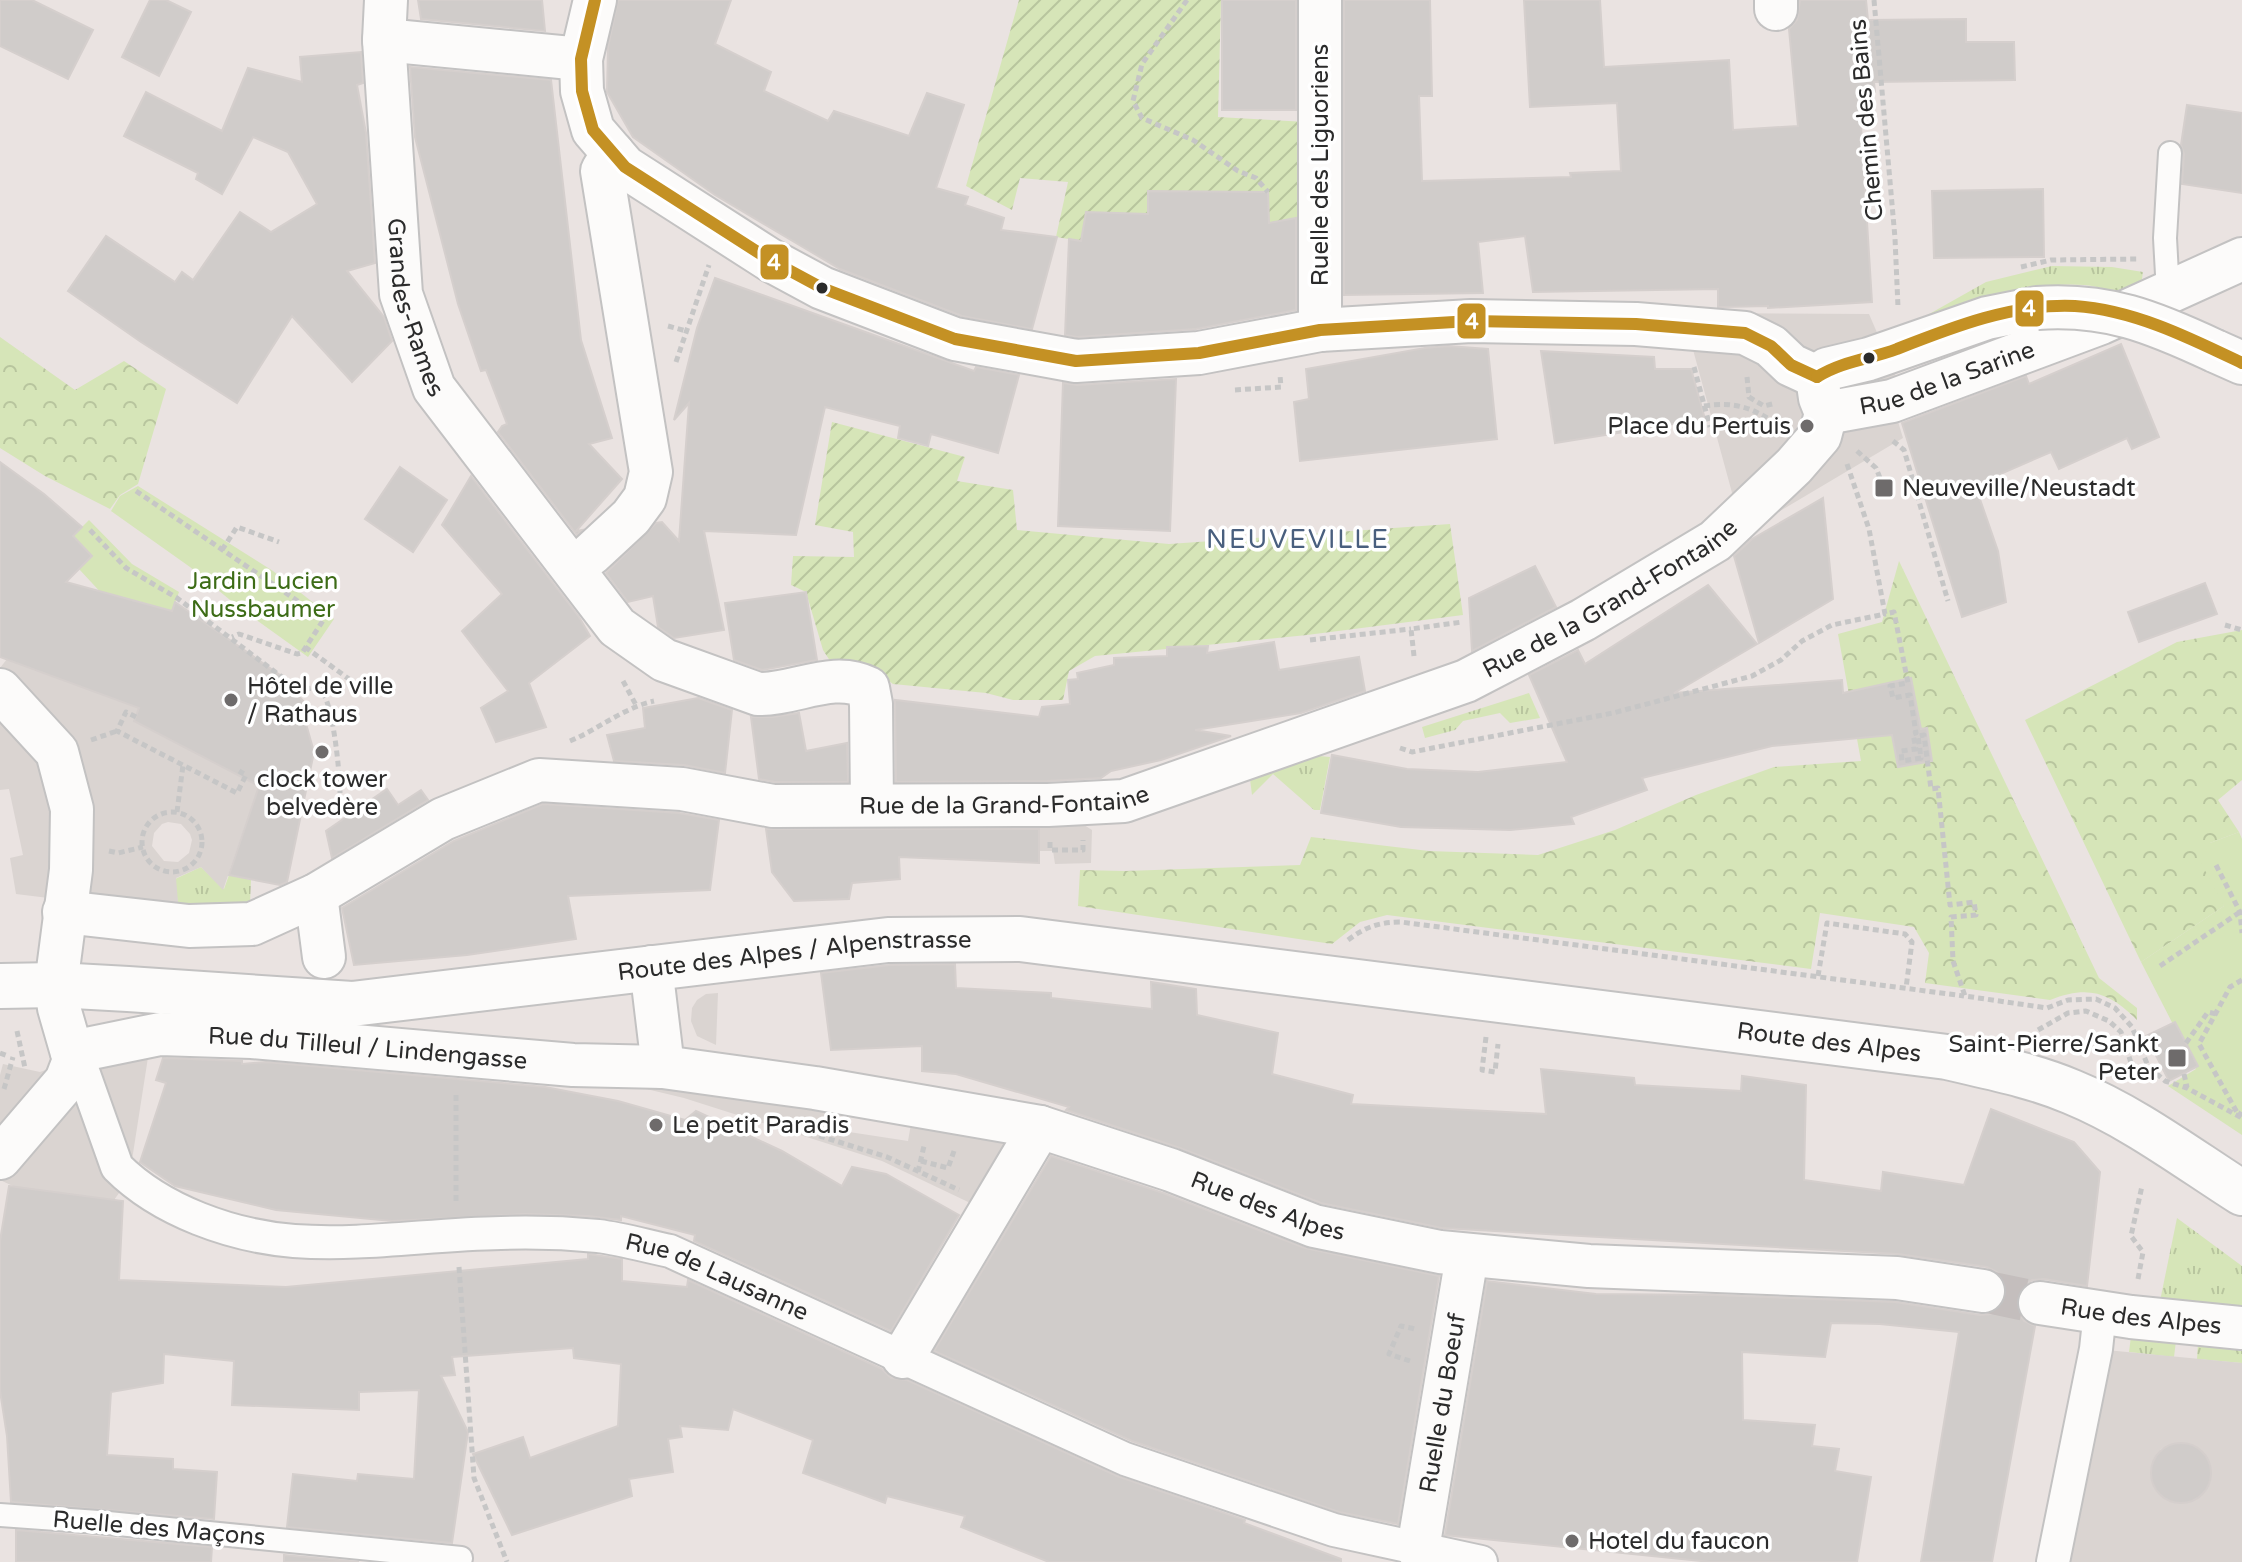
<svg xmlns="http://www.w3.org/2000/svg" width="2242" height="1562" viewBox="0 0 2242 1562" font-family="'Varela Round',sans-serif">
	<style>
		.grass { fill: url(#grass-tufts) }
		.forest { fill: url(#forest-crowns) }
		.park { fill: #d6e5b8 }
		.garden { fill: url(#garden-furrows) }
		.plaza { fill: #dad4d1; fill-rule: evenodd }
		.building { fill: #d0ccca; stroke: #d5cfcd; stroke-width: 2 }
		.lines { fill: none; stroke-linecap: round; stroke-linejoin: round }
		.minor-tunnel { stroke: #c4bebd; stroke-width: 42; stroke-dasharray: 42 21; stroke-linecap: butt }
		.service-casing { stroke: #c3c2c2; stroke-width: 26 }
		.pedestrian-casing { stroke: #c3c2c2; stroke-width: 36 }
		.minor-casing { stroke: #c3c2c2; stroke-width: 46 }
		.secondary-casing { stroke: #c3c2c2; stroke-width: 48 }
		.path { stroke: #c6c6c6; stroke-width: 5; stroke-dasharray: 6 4; stroke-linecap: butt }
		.service { stroke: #fcfbfa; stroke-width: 22 }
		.pedestrian { stroke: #fcfbfa; stroke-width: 32 }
		.minor { stroke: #fcfbfa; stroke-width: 42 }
		.secondary { stroke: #fcfbfa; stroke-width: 44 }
		.minor-bridge-casing { stroke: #c3c2c2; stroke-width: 46; stroke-linecap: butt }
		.minor-bridge { stroke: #fcfbfa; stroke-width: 42 }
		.bus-1-casing { stroke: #fff; stroke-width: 18 }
		.bus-1 { stroke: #c49124; stroke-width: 12 }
		.bus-dot { fill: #2b2b2b; stroke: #fff; stroke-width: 3 }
		.poi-dot { fill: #6e6b6b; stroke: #fff; stroke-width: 3 }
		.labels { text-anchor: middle; stroke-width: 7; stroke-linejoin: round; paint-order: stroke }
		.street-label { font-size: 24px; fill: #2b2b2b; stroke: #fff }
		.poi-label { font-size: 24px; fill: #2b2b2b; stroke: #fff; text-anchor: start }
		.park-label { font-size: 24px; fill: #3d6c17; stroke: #fff }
		.neighbourhood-label { font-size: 26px; letter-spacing: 2px; fill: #495f7e; stroke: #fff }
		.line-badge { stroke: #fff; stroke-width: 3 }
		.badge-label { font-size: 22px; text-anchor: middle; font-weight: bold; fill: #fff }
	</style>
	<defs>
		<pattern id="grass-tufts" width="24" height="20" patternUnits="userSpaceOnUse" patternTransform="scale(2)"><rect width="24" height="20" fill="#d6e5b8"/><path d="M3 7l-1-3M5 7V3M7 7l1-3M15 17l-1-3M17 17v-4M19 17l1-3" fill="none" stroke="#b8c59e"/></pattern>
		<pattern id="forest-crowns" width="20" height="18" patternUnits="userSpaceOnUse" patternTransform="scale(2)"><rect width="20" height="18" fill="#d6e5b8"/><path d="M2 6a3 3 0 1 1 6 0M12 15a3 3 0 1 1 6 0" fill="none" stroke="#b8c59e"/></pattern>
		<pattern id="garden-furrows" width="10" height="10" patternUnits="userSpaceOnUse" patternTransform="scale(2)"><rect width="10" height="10" fill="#d6e5b8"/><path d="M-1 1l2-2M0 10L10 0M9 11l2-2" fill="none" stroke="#b8c59e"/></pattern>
	</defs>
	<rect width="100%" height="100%" fill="#eae3e1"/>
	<g class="grass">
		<path d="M2052 266 2112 267 2143 272 2139 299C2125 295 2111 290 2097 287 2043 276 1967 305 1915 322L1986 282Z"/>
		<path d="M1529 693 1540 718 1510 723 1500 713 1463 721 1455 730 1425 738 1422 727Z"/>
		<path d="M1319 756 1330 757 1320 810H1314L1273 774 1252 795 1250 779 1264 771Z"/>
		<path d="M201 867 224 889 229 875 251 880 250 903 179 914 175 879Z"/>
		<path d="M2177 1218 2242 1266V1312L2160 1301Z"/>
		<path d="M2131 1336 2176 1341 2174 1357 2129 1352Z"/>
		<path d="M2198 1343 2242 1347V1363L2197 1359Z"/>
	</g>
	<g class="forest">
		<path d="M0 337 75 390 124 361 166 389 138 484 120 495 110 509 45 476 0 448Z"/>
		<path d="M1899 561 2099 978 2137 1008V1020C2109 992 2088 985 2050 1000L1925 983 1929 953 1914 927 1820 913 1811 969 1387 915 1360 922 1332 944 1078 906 1080 870 1125 871 1300 865 1311 837 1429 851 1538 855 1615 830 1696 795 1774 767 1861 761 1838 634 1882 622Z"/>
		<path d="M2242 630V780L2218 800 2239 832 2210 843 2224 906 2141 962 2025 720 2177 642Z"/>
	</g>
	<g class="park">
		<path d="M138 486 273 571 334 619 308 657 241 609 190 567 111 511 120 496Z"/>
		<path d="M89 520 132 564 179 592 172 611 138 601 105 597 79 569 92 556 73 536Z"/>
		<path d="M2239 832 2242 839V1135L2168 1086 2196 1069 2141 962 2224 906 2200 861 2210 843Z"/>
	</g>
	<g class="garden">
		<path d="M1019 0H1221L1218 117 1307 122 1312 215 1269 223 1268 192H1148V214L1086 212 1081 241 1056 237 1068 182 1020 178 1012 210 966 186Z"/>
		<path d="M832 422 965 457 957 481 1013 490 1017 530 1169 544 1450 524 1463 615 1307 635 1095 656 1069 671 1063 700H1013L986 693 893 684 865 663 834 667 823 650 806 592 791 585 793 556 854 557 853 532 815 525Z"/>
	</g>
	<g class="plaza">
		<path d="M1683 313 1869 314 1909 407 1896 415 1903 438 1743 533Z"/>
		<path d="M7 659 139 708 135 722 237 774 259 777 258 788 223 890 201 867 176 878 179 914 16 894 10 858 23 855 9 789 0 790V668ZM168 822 181 824 190 834 192 840 189 853 178 862 164 861 152 846 154 833 162 824Z"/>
		<path d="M1039 815 1076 820 1092 830 1091 863 1055 864 1053 851H1039Z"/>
		<path d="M718 993 716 1045 697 1036 691 1021 692 1008 697 1000 706 994Z"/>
		<path d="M149 1051 129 1179 114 1200 15 1187 0 1180V1075L3 1064 40 1072 74 1060Z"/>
		<path d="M641 1073 1034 1132 985 1210 882 1161 684 1098 638 1087ZM827 1103 912 1118 908 1141 823 1128Z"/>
		<path d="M2085 1348 2242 1363V1562H2043ZM2180 1443 2199 1449 2210 1465V1475L2208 1484 2196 1498 2177 1502 2160 1495 2151 1476V1467L2161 1449Z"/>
	</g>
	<g class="building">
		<path d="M0 0H32L93 30 68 79 0 46Z"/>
		<path d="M150 0H166L191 12 159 76 122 57Z"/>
		<path d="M418 0H542L545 31 421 19Z"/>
		<path d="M618 0H731L715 44 771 72 764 91 828 121 834 111 909 136 927 93 964 105 936 188 968 197 965 205 1004 218 1001 230 1057 237 1032 329 962 316 840 269 715 195 633 137 607 92 608 47Z"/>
		<rect x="1222" y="0" width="74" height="110"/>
		<path d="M1344 0H1430L1432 96H1419L1422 181 1571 177 1570 173 1621 171 1617 103 1530 107 1524 0H1600L1604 67 1729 60 1733 130 1798 126 1789 29 1797 20 1800 0H1866L1868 20 1966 19V42H2014L2015 80 1874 82 1875 92 1859 94 1872 302 1768 308V306L1722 307H1718V289L1533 292 1525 236 1478 242 1483 293 1344 295Z"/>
		<path d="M361 52 363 83 357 85 366 133 375 263 347 271 384 317 392 341 352 382 292 316 237 403 141 342 68 291 106 236 175 282 182 272 193 280 240 212 271 232 317 204 288 152 253 137 222 194 196 179 198 173 124 136 146 92 222 131 248 68 302 82 300 57Z"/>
		<path d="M410 67 551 80 581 340 612 438 589 444 622 479 576 531 582 530 577 535 498 432 502 426 507 424 486 370 481 371 458 304 415 137Z"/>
		<path d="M2187 105 2242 113V193L2182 184 2184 154 2181 145Z"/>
		<path d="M2043 189 2044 257 1934 258 1932 191Z"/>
		<path d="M1148 191 1268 192 1269 223 1296 218V310L1196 329 1077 337 1065 335 1069 239 1081 241 1086 212 1148 214Z"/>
		<path d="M715 278 974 371 976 367 1019 375 998 453 931 434 928 446 898 438 900 426 825 407 796 535 704 531 724 630 674 638 658 627 653 596 628 602 606 573 656 523 662 522 679 541 689 403 674 420 697 328Z"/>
		<path d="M2121 344 2159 437 2132 449 2127 438 2059 469 2051 452 1975 485 1998 551 2006 602 1962 617 1902 423 2026 376 2029 384Z"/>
		<path d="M1448 346 1488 349 1497 439 1300 461 1294 402 1309 399 1306 369 1425 348Z"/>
		<path d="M1541 351 1654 357 1655 369H1691L1705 419 1555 443Z"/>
		<path d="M1176 379 1170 531 1058 526 1063 383 1077 385Z"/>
		<path d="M0 462 44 494 82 527 73 536 92 556 66 582 172 611 175 602 280 675 312 711 303 713 314 752 287 882 280 885 229 875 259 786 134 721 139 708 0 657Z"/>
		<path d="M400 467 447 500 413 552 365 519Z"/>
		<path d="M471 476 579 617 590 636 529 683 546 727 496 742 481 708 508 691 462 631 502 594 442 525Z"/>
		<path d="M1823 498 1833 599 1759 643 1734 556 1752 539Z"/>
		<path d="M1535 566 1556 607 1472 651 1469 598Z"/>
		<path d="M2205 583 2217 614 2139 642 2128 612Z"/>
		<path d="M1708 585 1757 644 1674 693 1842 680 1843 693 1911 678 1921 729 1927 728 1932 761 1898 767 1892 735 1772 746 1642 778 1647 790 1571 817 1574 824 1510 830 1401 827 1321 813 1332 755 1407 769 1478 772 1567 762 1529 675 1578 650 1585 664Z"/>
		<path d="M806 592 817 660 762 670 734 660 725 603Z"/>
		<path d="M1274 642 1279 670 1359 657 1365 691 1301 713 1195 730 1231 736 1161 760 1111 771 1101 778 1047 781 896 782 895 700 1039 717 1042 707 1070 704 1068 680 1078 679 1077 673 1114 665V658L1167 656V647L1208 646 1207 653Z"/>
		<path d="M698 698 732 710 725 773 684 765 614 761 607 735 645 728 643 708Z"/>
		<path d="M799 713 806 751 847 743 848 782H775L759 779 751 717H773Z"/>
		<path d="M387 789 398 805 421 790 428 800 332 858 326 831Z"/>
		<path d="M543 804 679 813 719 820 710 890 568 896 576 939 467 955 354 965 342 908 454 841Z"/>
		<path d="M766 829H1039V863L899 857 900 879 852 883 849 899 794 901 772 872Z"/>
		<path d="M955 964 956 988 1051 993V998L1152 1009 1151 982 1196 989 1197 1015 1278 1033 1272 1074 1353 1095 1351 1104 1546 1114 1541 1069 1634 1078 1635 1085 1741 1091 1742 1076 1806 1085 1804 1180 1881 1191 1883 1172 1964 1185 1991 1109 2074 1142 2100 1172 2087 1286 2044 1279 2032 1280 2022 1287 2016 1299 2018 1312 2024 1321 2035 1326 1992 1562H1921L1959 1332 1880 1324 1831 1323 1825 1357 1742 1352 1743 1420 1815 1425 1812 1446 1839 1449 1835 1471 1871 1477 1857 1562H1711L1445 1535 1487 1281 1596 1294 1715 1295 1895 1302 1980 1315 1991 1314 2001 1307 2007 1295 2006 1283 1997 1272 1987 1267 1898 1254 1442 1228 1321 1203 1180 1148 1066 1110 1069 1107 956 1074 922 1071V1046L831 1050 821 973 890 965Z"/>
		<path d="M2175 1022 2198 1066 2169 1081 2146 1036Z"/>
		<path d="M163 1058 242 1061V1064L266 1062 545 1087 618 1101 685 1120 696 1111 782 1151 842 1186 852 1167 886 1174 959 1215 891 1331 694 1241 695 1235 621 1216V1220L588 1216 525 1214 392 1221 276 1210 175 1186 140 1162 166 1083 156 1080Z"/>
		<path d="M1051 1156 1163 1193 1305 1248 1439 1276 1398 1524 1339 1512 1132 1441 934 1351Z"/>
		<path d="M9 1186 123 1201 119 1280 286 1287 588 1259V1254L622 1259V1281L687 1287 688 1280 882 1369 891 1378 907 1380 1117 1476 1245 1520 1244 1523 1341 1559V1562H1049L961 1527 965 1516 887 1496 885 1503 803 1473 813 1440 733 1409 728 1430 680 1426 682 1437 668 1439 673 1472 629 1479 632 1496 512 1535 473 1454 523 1437 530 1458 618 1426 621 1364 574 1358 573 1348 452 1357 455 1375 441 1376 468 1432 452 1543 287 1527 293 1474 357 1481 358 1474 414 1479 419 1390 359 1392V1410L232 1405 234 1361 164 1354 163 1383 111 1392 107 1455 173 1459V1469L217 1472 214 1519 11 1502 7 1436 0 1391V1241Z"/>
		<circle cx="2181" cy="1473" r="30"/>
		<path d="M16 1530 212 1547 211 1562H16Z"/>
		<path d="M284 1555 359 1562H284Z"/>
	</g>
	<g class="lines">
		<path class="minor-tunnel" d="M1983 1291 2040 1303"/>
		<g class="service-casing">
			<g id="service">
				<path d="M2168 293 2165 238 2170 153"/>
				<path d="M0 1515 98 1522 461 1558"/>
			</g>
		</g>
		<g class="pedestrian-casing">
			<g id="pedestrian">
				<path id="s1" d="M74 1060 84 1074 117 1167C161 1211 232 1236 294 1241 363 1246 432 1234 501 1233 533 1232 566 1233 598 1236 622 1239 646 1246 670 1251L1125 1459 1334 1530 1481 1562"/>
				<path d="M2053 1562 2096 1349 2100 1312"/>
			</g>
		</g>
		<g class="minor-casing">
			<g id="minor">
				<path id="s2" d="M386 0 384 40 401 294 434 388 617 627 664 660 758 694C795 695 833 670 868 688L871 704 872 805"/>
				<path d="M595 0 581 59 582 91 593 130 625 167 770 260 822 288 955 339 1076 361 1199 353 1320 330 1471 321 1636 324 1745 333 1771 346 1791 365 1817 377"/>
				<path d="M1320 0V330"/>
				<path d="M1776 0V9"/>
				<path d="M384 40 581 59"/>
				<path d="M2215 351 2242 363"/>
				<path d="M1817 377 1827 369 1869 359 1987 318 2037 308"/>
				<path id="s3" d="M1826 413 1892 401 2101 323 2242 259"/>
				<path d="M591 554 631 517 645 498 651 472 602 171 613 153"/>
				<path d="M0 690 57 752 72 809 71 870 56 985 59 1008 74 1060 66 1081 0 1158"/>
				<path d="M316 895 324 957"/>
				<path id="s4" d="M64 912 189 926 252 924 316 895 443 819 539 780 682 789 773 806 1048 805 1124 801 1466 681 1583 620 1715 541 1794 466 1820 436 1826 413 1820 398 1817 377"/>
				<path id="s5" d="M651 967 663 1067 815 1088 1040 1127 1171 1170 1314 1226 1440 1252 1589 1266 1897 1278 1983 1291"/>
				<path id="s6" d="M72 1052 160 1034 252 1037 573 1065 663 1067"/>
				<path id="s7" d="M2040 1303 2131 1317 2242 1328"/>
				<path d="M903 1357 1040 1127"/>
				<path id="s8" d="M1418 1549 1467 1256"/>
			</g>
		</g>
		<g class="secondary-casing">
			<g id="secondary">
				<path id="s9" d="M0 986 56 985 128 989 352 1004 888 940 1020 939 1947 1057C1989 1067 2032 1075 2072 1092 2133 1117 2187 1158 2242 1193"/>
			</g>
		</g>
		<g class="path">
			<path d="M1187 0 1142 64 1133 101 1142 118 1193 140 1238 171 1256 178 1268 192"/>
			<path d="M1874 0 1895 238 1898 307"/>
			<path d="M2021 267 2051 260 2138 259"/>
			<path d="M668 326 686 331"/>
			<path d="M676 362 709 265"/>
			<path d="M1694 367 1710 427"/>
			<path d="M1747 377 1749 397 1764 406 1776 403"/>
			<path d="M1235 390 1281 387 1280 375"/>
			<path d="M1704 406C1736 401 1753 408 1780 426"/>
			<path d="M1893 441 1904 450 1948 601"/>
			<path d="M1857 451 1876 468 1884 488"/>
			<path d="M1847 464 1869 529 1885 614 1894 612 1908 683 1890 686 1893 698 1910 695 1916 733 1913 734 1916 749 1901 751 1902 761 1921 758 1918 736 1924 735 1931 789 1938 788 1950 905 1974 902 1976 915 1951 917 1953 961 1965 996 2047 1008 2068 1000 2096 999 2115 1008 2132 1027 2148 1066 2165 1081 2187 1088 2242 1118"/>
			<path d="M136 491 324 619 302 653 297 654 239 634 232 637"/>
			<path d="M90 530 126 568 177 598 299 690C304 690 314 687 318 688 333 693 340 777 340 793"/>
			<path d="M222 550 237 527 279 542"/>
			<path d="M2225 625 2242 630"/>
			<path d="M1310 640 1411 629"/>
			<path d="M305 647 349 679"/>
			<path d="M1414 656 1411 629 1462 622"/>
			<path d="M623 681 636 705"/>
			<path d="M136 717 126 712 117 731 237 793 246 775 239 771"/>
			<path d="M91 740 117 731"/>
			<path d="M570 741C599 729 623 708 654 701"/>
			<path d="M1400 748 1412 752 1613 713 1752 676 1781 660 1802 641 1832 625 1885 614"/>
			<path d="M177 812 183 765"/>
			<circle cx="172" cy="842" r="30"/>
			<path d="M1050 842V850H1083V840"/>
			<path d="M109 851 118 853 143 847"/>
			<path d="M2216 865 2240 912 2242 933"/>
			<path d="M1348 940C1365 927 1380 922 1401 922L1964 996"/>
			<path d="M2160 966 2240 912"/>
			<path d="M1818 976 1827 923 1905 934 1912 942 1906 988"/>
			<path d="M2242 980 2230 987 2199 1044 2239 1116 2242 1111"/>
			<path d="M2038 1030 2068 1013 2086 1011 2109 1021 2121 1032 2134 1072"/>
			<path d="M17 1031 25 1068"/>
			<path d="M1486 1037 1482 1070 1495 1072 1498 1044"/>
			<path d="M2186 1043 2208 1012 2216 1014"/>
			<path d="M2165 1050 2177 1058"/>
			<path d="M0 1053 8 1056"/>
			<path d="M2184 1074 2187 1087"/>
			<path d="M4 1089 13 1057"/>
			<path d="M456 1095V1201"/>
			<path d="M809 1125 807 1132 887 1157 959 1190"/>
			<path d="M921 1161 948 1168 954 1151"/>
			<path d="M918 1172 924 1146"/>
			<path d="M459 1267 474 1478 507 1562"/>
			<path d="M2138 1279 2143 1252 2131 1236 2142 1186"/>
			<path d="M1410 1361 1389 1354 1401 1326 1415 1329"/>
		</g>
		<use href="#service" class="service"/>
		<use href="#pedestrian" class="pedestrian"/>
		<use href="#minor" class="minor"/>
		<use href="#secondary" class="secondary"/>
		<g class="minor-bridge-casing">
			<path id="minor-bridge" d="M2037 308C2107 303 2153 322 2215 351"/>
		</g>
		<use href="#minor-bridge" class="minor-bridge"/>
		<g class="bus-1-casing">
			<g id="bus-1">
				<path d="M595 0 581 59 582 91 593 130 625 167 770 260 822 288 955 339 1076 361 1199 353 1320 330 1471 321 1636 324 1745 333 1771 346 1791 365 1817 377"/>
				<path d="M1817 377C1842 361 1871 359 1897 349 1953 327 2014 303 2075 306 2134 310 2190 338 2242 363"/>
			</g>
		</g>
		<use href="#bus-1" class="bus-1"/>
	</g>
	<g class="bus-dot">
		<circle cx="822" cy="288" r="7"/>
		<circle cx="1869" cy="358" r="7"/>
	</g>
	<g class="poi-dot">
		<circle cx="1807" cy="426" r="8"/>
		<rect x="1874" y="478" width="20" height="20" rx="4"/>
		<circle cx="231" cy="700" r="8"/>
		<circle cx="322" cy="752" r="8"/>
		<rect x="2167" y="1048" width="20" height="20" rx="4"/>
		<circle cx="656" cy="1125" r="8"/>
		<circle cx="1572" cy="1541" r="8"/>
	</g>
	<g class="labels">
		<g class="street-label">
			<text transform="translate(1866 120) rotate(-95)" y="8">Chemin des Bains</text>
			<text transform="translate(1320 165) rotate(-90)" y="8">Ruelle des Liguoriens</text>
			<text dy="8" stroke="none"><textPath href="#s2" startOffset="310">Grandes-Rames</textPath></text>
			<text dy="8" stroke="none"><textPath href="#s3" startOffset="126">Rue de la Sarine</textPath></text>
			<text dy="8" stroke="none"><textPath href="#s4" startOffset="1626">Rue de la Grand-Fontaine</textPath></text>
			<text dy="8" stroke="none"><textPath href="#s4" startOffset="978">Rue de la Grand-Fontaine</textPath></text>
			<text dy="8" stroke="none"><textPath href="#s9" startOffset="798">Route des Alpes / Alpenstrasse</textPath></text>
			<text dy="8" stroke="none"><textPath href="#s9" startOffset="1840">Route des Alpes</textPath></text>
			<text dy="8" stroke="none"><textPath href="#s6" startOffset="298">Rue du Tilleul / Lindengasse</textPath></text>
			<text dy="8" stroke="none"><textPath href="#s5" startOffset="724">Rue des Alpes</textPath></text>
			<text dy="8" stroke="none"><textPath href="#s1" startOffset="742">Rue de Lausanne</textPath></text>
			<text dy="8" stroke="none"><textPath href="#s7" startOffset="102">Rue des Alpes</textPath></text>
			<text dy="8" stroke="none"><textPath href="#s8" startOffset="148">Ruelle du Boeuf</textPath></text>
			<text transform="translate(159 1528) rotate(5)" y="8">Ruelle des Maçons</text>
		</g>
		<g class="poi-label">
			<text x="1791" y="434" text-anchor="end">Place du Pertuis</text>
			<text x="1902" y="496">Neuveville/Neustadt</text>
			<text x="247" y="694">Hôtel de ville<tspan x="247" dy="28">/ Rathaus</tspan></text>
			<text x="322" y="787" text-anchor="middle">clock tower<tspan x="322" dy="28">belvedère</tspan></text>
			<text x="2159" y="1052" text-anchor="end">Saint-Pierre/Sankt<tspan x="2159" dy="28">Peter</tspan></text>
			<text x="672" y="1133">Le petit Paradis</text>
			<text x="1588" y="1549">Hotel du faucon</text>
		</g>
		<g class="park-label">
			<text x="263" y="589">Jardin Lucien<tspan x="263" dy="28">Nussbaumer</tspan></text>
		</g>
		<g class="neighbourhood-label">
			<text x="1298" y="548">NEUVEVILLE</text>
		</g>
	</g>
	<g class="line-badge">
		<rect x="759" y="243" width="31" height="38" rx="8" fill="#c49124"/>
		<rect x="2014" y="289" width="31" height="39" rx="8" fill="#c49124"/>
		<rect x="1456" y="302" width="31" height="38" rx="8" fill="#c49124"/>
	</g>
	<g class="badge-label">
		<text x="774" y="270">4</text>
		<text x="2029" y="316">4</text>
		<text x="1472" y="329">4</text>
	</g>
</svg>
